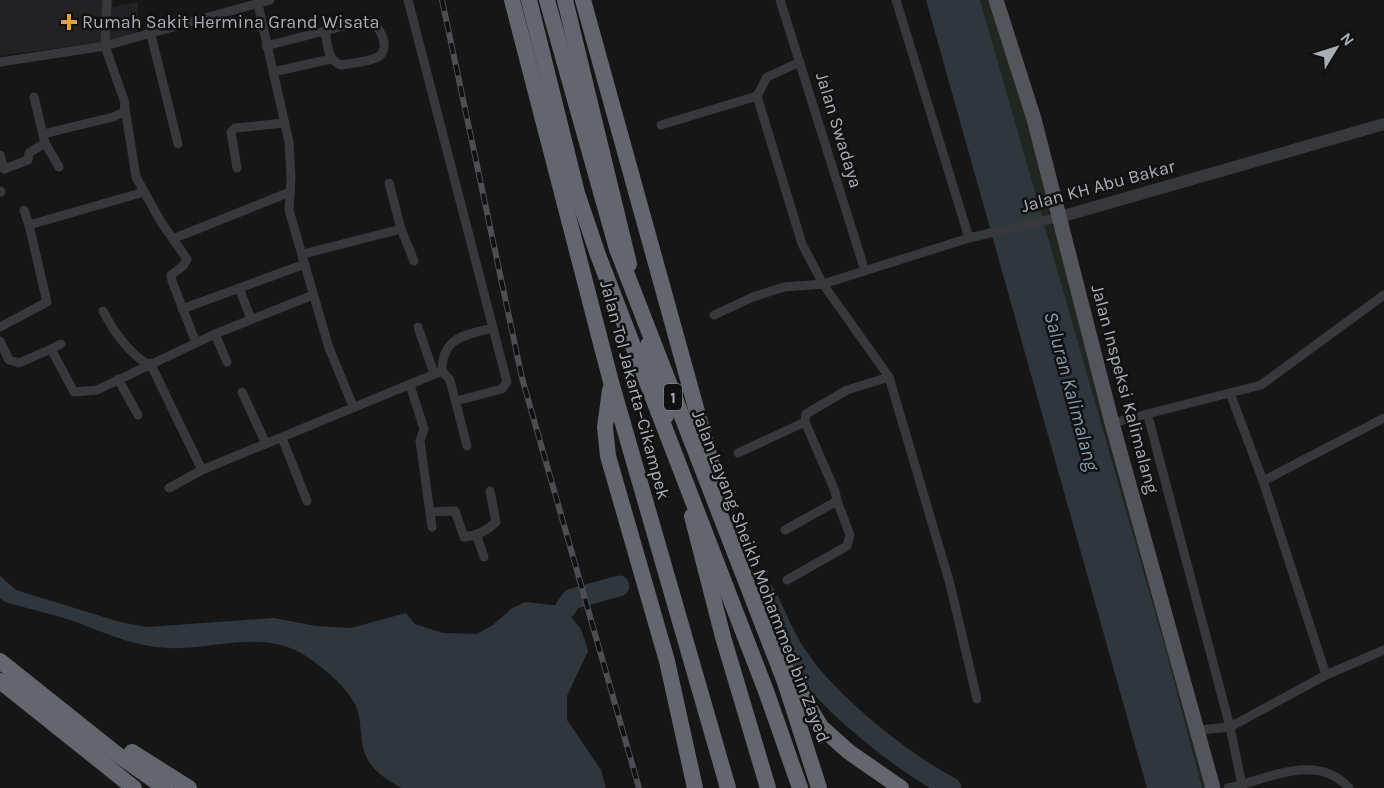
<svg xmlns="http://www.w3.org/2000/svg" width="1384" height="788" viewBox="0 0 1384 788" font-family="Karla,sans-serif">
	<style>
		.built { fill: #222224 }
		.green { fill: #202720 }
		.water { fill: #2f373c }
		.lines { fill: none; stroke-linecap: round; stroke-linejoin: round }
		.river { stroke: #2f373c; stroke-width: 21 }
		.minor { stroke: #37383c; stroke-width: 9 }
		.tertiary { stroke: #37383c; stroke-width: 12 }
		.primary { stroke: #53555b; stroke-width: 15 }
		.motorway { stroke: #63666c; stroke-width: 16 }
		.rail-casing { stroke: #4c4e53; stroke-width: 6 }
		.rail { stroke: #111112; stroke-width: 4; stroke-dasharray: 11; stroke-linecap: butt }
		.motorway-bridge { stroke: #63666c; stroke-width: 16 }
		.poi-dot { fill: #e2a243; stroke: #111112; stroke-width: 2 }
		.labels { text-anchor: middle; stroke-width: 5; stroke-linejoin: round; paint-order: stroke }
		.shield { fill: #111112; stroke: #7b7f85; stroke-width: 1.5 }
		.shield-label { font-size: 16px; font-weight: bold; fill: #a9aeb6 }
		.poi-label { font-size: 18px; fill: #a9aeb6; stroke: #111112; text-anchor: start }
		.street-label { font-size: 18px; fill: #a9aeb6; stroke: #111112 }
		.water-label { font-size: 20px; font-style: italic; fill: #839dae; stroke: #111112 }
	</style>
	<rect width="100%" height="100%" fill="#161617"/>
	<path class="built" d="M0 0H113L112 7 138 2 137 37 0 56Z"/>
	<path class="green" d="M980 0H996L1053 191 1048 219 1068 248 1213 788H1200Z"/>
	<g class="water">
		<path d="M926 0H980L1165 647 1202 788H1147Z"/>
		<path d="M0 576 16 590 120 622 147 627 274 618 316 626 351 628 406 613 415 624 443 633 477 634 493 625 511 609 525 602 562 606 581 629 588 651 567 696V720L601 770 606 788H401C381 776 366 767 362 742 360 730 361 718 356 706 346 686 327 671 309 658 269 630 226 646 181 648 143 650 110 635 76 622 53 614 29 609 5 602L0 598Z"/>
	</g>
	<g class="lines">
		<g class="river">
			<path d="M765 594C775 613 783 635 794 652 826 702 899 760 951 788"/>
			<path d="M565 609 572 599 619 586"/>
		</g>
		<g class="minor">
			<path d="M257 0 289 142 291 177 289 210 329 348 353 406"/>
			<path d="M408 0 507 382 502 389 456 401"/>
			<path d="M780 0 865 271"/>
			<path d="M896 0 969 238"/>
			<path d="M151 35 178 144"/>
			<path d="M266 46 367 20C379 22 392 49 378 57 369 62 352 63 341 65 327 60 328 45 325 32"/>
			<path d="M0 62 105 46 107 0"/>
			<path d="M800 62 767 77 757 96 802 244 823 284 889 377 950 584 977 699"/>
			<path d="M273 72 331 59"/>
			<path d="M34 97 45 143 59 167"/>
			<path d="M125 108 136 177 161 222 187 259 183 266 171 275 172 281 196 343"/>
			<path d="M661 125 757 96"/>
			<path d="M43 134 113 117 124 112 125 103 105 46 270 0"/>
			<path d="M0 155 4 169 28 160 29 153 45 143"/>
			<path d="M237 168 231 132 235 128 285 123"/>
			<path d="M389 183 401 229"/>
			<path d="M0 191 1 192"/>
			<path d="M24 210 29 225"/>
			<path d="M175 238 290 192"/>
			<path d="M303 254 401 229 414 261"/>
			<path d="M239 288 251 319"/>
			<path d="M182 309 305 264"/>
			<path d="M103 311C114 332 127 351 147 364"/>
			<path d="M714 315 753 297 784 287 823 284 969 238 1060 217"/>
			<path d="M0 327 47 302 29 225 144 192"/>
			<path d="M418 327 434 374"/>
			<path d="M215 334 227 362"/>
			<path d="M0 341 9 360 19 363 51 349"/>
			<path d="M61 344 51 349 74 392 97 390 215 334 313 295"/>
			<path d="M150 363 202 470"/>
			<path d="M118 379 138 415"/>
			<path d="M410 385 424 429 420 441 432 527"/>
			<path d="M242 392 266 444"/>
			<path d="M1230 393 1263 481 1384 418"/>
			<path d="M1148 416 1230 727 1242 785"/>
			<path d="M1112 423 1261 385 1384 295"/>
			<path d="M282 438 307 501"/>
			<path d="M467 446 450 380 442 371C442 337 465 335 493 328"/>
			<path d="M738 453 805 422"/>
			<path d="M1263 481 1326 675"/>
			<path d="M169 488 202 470 442 371"/>
			<path d="M430 512 455 511 464 537C476 536 488 530 496 522L490 491"/>
			<path d="M785 530 837 501 835 491 805 422 806 414 847 390 889 377"/>
			<path d="M476 534 484 557"/>
			<path d="M787 580 847 546 850 535 837 501"/>
			<path d="M1199 730 1230 727 1326 675 1384 650"/>
			<path d="M1228 788C1266 780 1317 751 1349 788"/>
		</g>
		<path class="tertiary" d="M1060 217 1384 124"/>
		<path class="primary" d="M996 0 1034 119 1112 423 1213 788"/>
		<g class="motorway">
			<path d="M512 0 611 382 728 788"/>
			<path d="M565 0 629 264"/>
			<path d="M583 0 722 502"/>
			<path d="M648 345 666 416"/>
			<path d="M610 390 605 427 608 456 667 661 695 788"/>
			<path d="M692 516 723 637 768 788"/>
			<path d="M0 661 114 752 165 788"/>
			<path d="M784 666 821 727 849 752 901 788"/>
			<path d="M0 681 134 788"/>
			<path d="M132 752 189 788"/>
		</g>
		<g class="rail-casing">
			<path id="rail" d="M442 0 522 378 639 788"/>
		</g>
		<use href="#rail" class="rail"/>
		<g class="motorway-bridge">
			<path d="M529 0 577 193 598 255 766 691 800 788"/>
			<path d="M547 0 617 249 785 682 819 788"/>
		</g>
	</g>
	<path class="poi-dot" d="M66 13h6v6h6v6h-6v6h-6v-6h-6v-6h6z"/>
	<g class="labels">
		<rect class="shield" x="664" y="384" width="18" height="26" rx="4.5"/>
		<g class="shield-label">
			<text x="673" y="403">1</text>
		</g>
		<g class="poi-label">
			<text x="82" y="28">Rumah Sakit Hermina Grand Wisata</text>
		</g>
		<g class="street-label">
			<text transform="translate(839 130) rotate(73)" y="6">Jalan Swadaya</text>
			<text transform="translate(1098 186) rotate(-15)" y="6">Jalan KH Abu Bakar</text>
			<text transform="translate(1125 389) rotate(75)" y="6">Jalan Inspeksi Kalimalang</text>
			<text transform="translate(635 390) rotate(75)" y="6">Jalan Tol Jakarta–Cikampek</text>
			<text transform="translate(761 576) rotate(69)" y="6">Jalan Layang Sheikh Mohammed bin Zayed</text>
		</g>
		<g class="water-label">
			<text transform="translate(1072 391) rotate(75)" y="7">Saluran Kalimalang</text>
		</g>
	</g>
	<g transform="translate(1336 48) rotate(52)" stroke="#111112" stroke-width="4.5" paint-order="stroke">
	<path d="M0-4.5L10 22L0 15L-10 22Z" fill="#a9aeb6"/>
	<text y="-9" font-size="16" font-weight="bold" text-anchor="middle" fill="#a9aeb6">N</text>
	</g>
</svg>
